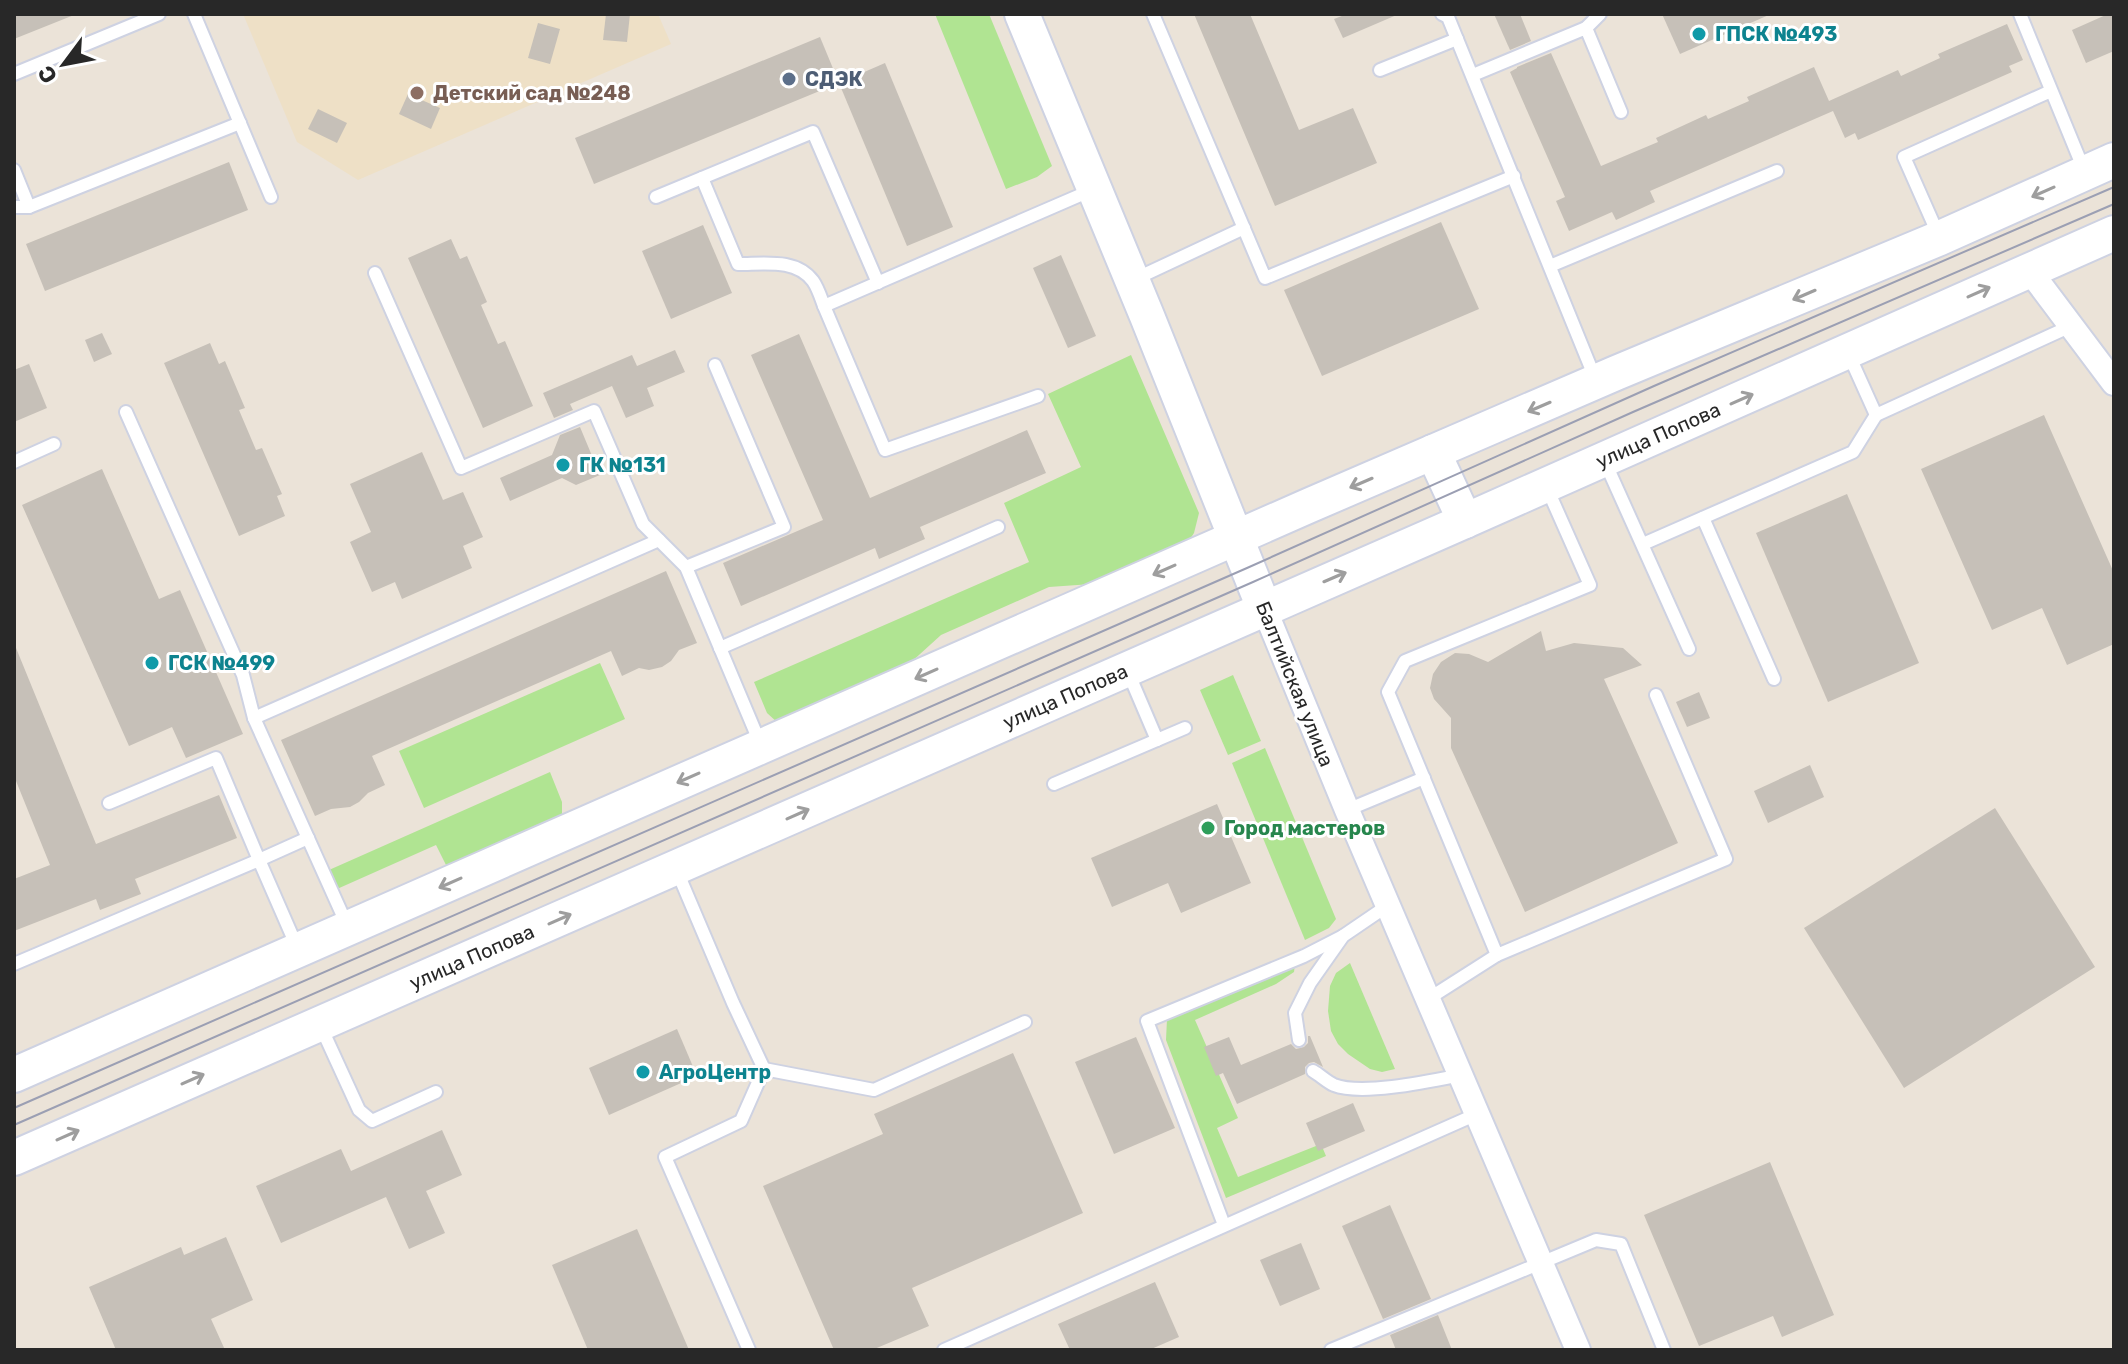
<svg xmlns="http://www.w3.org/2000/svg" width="2128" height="1364" viewBox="0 0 2128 1364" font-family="Rubik,sans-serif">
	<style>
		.education { fill: #eee0c6 }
		.green { fill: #b0e492 }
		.building { fill: #c6c0b8 }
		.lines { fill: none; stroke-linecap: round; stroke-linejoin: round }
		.lane-casing { stroke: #ced2e2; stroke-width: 16 }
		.street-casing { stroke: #ced2e2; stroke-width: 28 }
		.secondary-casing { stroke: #ced2e2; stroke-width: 38 }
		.lane { stroke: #fff; stroke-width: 12 }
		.street { stroke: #fff; stroke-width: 24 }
		.secondary { stroke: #fff; stroke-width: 34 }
		.tram { stroke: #9b9fb3; stroke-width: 2 }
		.oneway { stroke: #9e9e9e }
		.culture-dot { fill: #0f9aa8; stroke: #fff; stroke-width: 3 }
		.service-dot { fill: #5c6f8a; stroke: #fff; stroke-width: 3 }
		.education-dot { fill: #8d6e63; stroke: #fff; stroke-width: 3 }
		.leisure-dot { fill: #2e9e5b; stroke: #fff; stroke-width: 3 }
		.labels { text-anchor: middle; stroke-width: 6; stroke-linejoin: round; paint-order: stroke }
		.culture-label { font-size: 20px; font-weight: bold; fill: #0d838f; stroke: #fff; text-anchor: start }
		.service-label { font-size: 20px; font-weight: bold; fill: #4e5e75; stroke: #fff; text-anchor: start }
		.education-label { font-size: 20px; font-weight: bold; fill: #785e54; stroke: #fff; text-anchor: start }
		.street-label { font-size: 20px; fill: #282828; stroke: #fff }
		.leisure-label { font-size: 20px; font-weight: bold; fill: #27864d; stroke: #fff; text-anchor: start }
	</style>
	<rect width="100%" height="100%" fill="#ebe3d8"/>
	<path class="education" d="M243 14H658L671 44 358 180 297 142Z"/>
	<g class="green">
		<path d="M935 14H989L1052 166 1037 177 1006 189Z"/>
		<path d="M1131 355 1199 513 1194 533 1184 548 1106 583 1049 587 941 635 898 674 778 723 767 713 754 682 1029 562 1004 503 1081 467 1048 394Z"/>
		<path d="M600 663 625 719 424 808 399 751Z"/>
		<path d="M1233 675 1261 741 1228 755 1200 690Z"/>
		<path d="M1265 748 1336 919 1329 928 1305 940 1232 763Z"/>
		<path d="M550 772 562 802V816L449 871 436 845 337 889 329 870Z"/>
		<path d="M1350 963 1395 1069 1382 1072 1370 1069 1348 1054 1338 1044 1331 1031 1328 1011 1330 986 1336 973Z"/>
		<path d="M1295 964 1294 972 1276 984 1195 1020 1238 1118 1217 1128 1238 1177 1321 1144 1326 1156 1226 1198 1166 1040 1167 1019 1264 980Z"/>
	</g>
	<g class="building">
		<path d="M14 14H74V15L14 39Z"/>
		<path d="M606 14H630L627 42 603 40Z"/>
		<path d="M1194 14H1250L1299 130 1353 108 1377 163 1275 206Z"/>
		<path d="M1347 14H1399L1343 38 1334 19Z"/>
		<path d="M1494 14H1520L1531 41 1510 50Z"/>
		<path d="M1662 14H1771L1680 54Z"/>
		<path d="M2108 14H2114V51L2086 63 2072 30Z"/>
		<path d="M538 23 560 29 550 64 528 58Z"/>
		<path d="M2007 24 2023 60 2009 66 2012 72 1858 140 1855 133 1845 138 1833 111 1650 191 1655 202 1616 220 1612 212 1569 231 1556 201 1565 197 1510 72 1517 68V67L1551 53 1601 166 1658 142 1656 138 1706 115 1708 119 1749 101 1747 97 1814 67 1829 101 1898 70 1901 76 1940 58 1938 54Z"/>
		<path d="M820 37 839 83 594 184 575 138Z"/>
		<path d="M885 63 953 227 907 246 839 83Z"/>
		<path d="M408 94 440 108 431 129 399 114Z"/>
		<path d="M318 109 347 123 337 143 308 129Z"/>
		<path d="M229 162 248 210 45 291 26 244Z"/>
		<path d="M1441 222 1479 309 1322 376 1284 290Z"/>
		<path d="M703 225 732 293 671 319 642 251Z"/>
		<path d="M451 239 460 259 467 256 487 302 481 305 498 344 505 341 533 406 483 428 408 258Z"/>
		<path d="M1061 255 1096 336 1068 348 1033 268Z"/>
		<path d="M102 333 112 354 94 362 85 340Z"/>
		<path d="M799 334 870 498 1027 430 1046 473 920 527 925 539 879 559 875 548 741 606 723 563 823 520 751 355Z"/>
		<path d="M210 343 219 364 225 361 245 408 239 410 256 450 262 448 282 494 277 496 285 516 239 536 164 363Z"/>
		<path d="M675 350 685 372 647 388 654 406 626 418 612 386 570 404 573 410 554 418 543 393 632 355 637 366Z"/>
		<path d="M29 364 47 408 14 422V370Z"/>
		<path d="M2044 415 2114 573V644L2067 665 2042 608 1992 630 1921 469Z"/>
		<path d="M580 427 600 475 576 485 562 478 510 501 500 478 552 455 560 435Z"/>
		<path d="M422 452 443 500 463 492 483 537 463 546 472 568 402 599 395 582 372 592 350 542 371 532 350 484Z"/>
		<path d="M102 469 159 599 180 590 243 734 186 758 172 727 129 746 22 505Z"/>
		<path d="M1847 494 1919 663 1828 702 1756 533Z"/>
		<path d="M666 571 697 643 679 650 671 661 662 667 649 670 639 668 622 676 611 651 372 756 385 785 368 793 359 802 350 807 331 809 315 816 281 740Z"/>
		<path d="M1541 631 1546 651 1574 643 1623 648 1642 665 1604 679 1678 843 1525 912 1451 748V718L1434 699 1430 688 1433 674 1441 662 1455 653 1469 654 1488 662Z"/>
		<path d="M14 643 96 844 219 795 237 838 135 879 141 894 100 910 96 899 14 931V879L50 865 14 776Z"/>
		<path d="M1699 692 1710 718 1687 727 1676 702Z"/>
		<path d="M1810 765 1824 797 1768 823 1754 791Z"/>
		<path d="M1217 804 1251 883 1181 913 1168 883 1112 907 1091 858Z"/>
		<path d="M1995 808 2095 967 1904 1088 1804 928Z"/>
		<path d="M677 1029 697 1076 609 1115 589 1068Z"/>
		<path d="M1308 1036H1310L1323 1067 1314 1062 1309 1063 1305 1067V1074L1237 1104 1223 1073 1216 1076 1204 1047 1229 1037 1241 1065 1291 1044 1296 1049 1304 1047 1308 1043Z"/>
		<path d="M1136 1037 1175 1128 1114 1154 1075 1062Z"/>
		<path d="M1013 1053 1083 1213 912 1288 929 1326 872 1350H834L763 1186 883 1134 874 1114Z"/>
		<path d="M1353 1103 1365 1131 1318 1151 1306 1123Z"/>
		<path d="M442 1130 462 1175 426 1191 445 1233 409 1249 386 1197 281 1243 256 1186 341 1149 351 1171Z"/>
		<path d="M1770 1162 1834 1315 1782 1337 1773 1316 1699 1346 1644 1215Z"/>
		<path d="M1390 1205 1431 1299 1383 1319 1342 1226Z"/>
		<path d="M637 1229 689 1350H588L552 1265Z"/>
		<path d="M226 1237 253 1300 211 1319 225 1350H116L89 1287 181 1247 184 1255Z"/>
		<path d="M1301 1243 1320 1289 1280 1306 1260 1260Z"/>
		<path d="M1155 1282 1179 1337 1149 1350H1070L1058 1324Z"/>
		<path d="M1438 1315 1452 1350H1396L1390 1335Z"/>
	</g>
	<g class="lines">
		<g class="lane-casing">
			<g id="lane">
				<path d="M194 14 271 197"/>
				<path d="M1153 14 1265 278 1514 176"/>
				<path d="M1442 14 1448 17 1595 378"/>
				<path d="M2020 14 2084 170"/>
				<path d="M1586 28 1600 14"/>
				<path d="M1380 70 1457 39"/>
				<path d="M14 74 159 14"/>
				<path d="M1473 75 1586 28 1621 112"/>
				<path d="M14 170 29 207H14"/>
				<path d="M702 178 738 264C764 264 796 258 813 281 818 288 821 298 824 306L1092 190"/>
				<path d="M656 197 813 132 878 283"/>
				<path d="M29 207 240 123"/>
				<path d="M1938 234 1904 157 2051 91"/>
				<path d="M1550 266 1777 171"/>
				<path d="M375 273 461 468 594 411 643 524 686 567 760 743"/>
				<path d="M1135 279 1244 228"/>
				<path d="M824 306 885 450 1038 396"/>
				<path d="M1849 355 1876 415 2071 326"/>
				<path d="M126 412 243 675 254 718 347 925"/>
				<path d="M14 462 54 444"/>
				<path d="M1605 462 1689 649"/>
				<path d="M1547 488 1590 585 1405 661 1388 692 1497 955 1726 859 1656 695"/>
				<path d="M1703 518 1774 679"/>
				<path d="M1643 544 1853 452 1876 415"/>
				<path d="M686 567 784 527 715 365"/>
				<path d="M720 648 998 527"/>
				<path d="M1128 672 1157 740"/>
				<path d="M254 718 659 540"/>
				<path d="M1054 784 1185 728"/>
				<path d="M109 803 216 758 259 860 308 838"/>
				<path d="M1347 810 1424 778"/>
				<path d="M677 871 733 1003 764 1069 741 1121 665 1157 749 1350"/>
				<path d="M14 964 259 860 297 947"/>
				<path d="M1428 999 1497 955"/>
				<path d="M321 1027 359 1110 372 1121 436 1092"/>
				<path d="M1299 1040 1295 1013 1310 983 1343 936 1387 906"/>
				<path d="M764 1069 874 1090 1025 1022"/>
				<path d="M1313 1071C1320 1075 1327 1082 1334 1085 1362 1096 1431 1081 1461 1075"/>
				<path d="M1224 1225 1147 1021 1304 956 1343 936"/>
				<path d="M944 1350 1477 1114"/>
				<path d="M1331 1350 1596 1240 1621 1244 1664 1350"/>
			</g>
		</g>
		<g class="street-casing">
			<g id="street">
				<path d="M2029 270 2114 383"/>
				<path d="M1264 608 1347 810 1578 1350"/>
			</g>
		</g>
		<g class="secondary-casing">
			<g id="secondary">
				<path d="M1022 14 1147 316 1264 608"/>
				<path d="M1433 452 1465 521"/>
				<path d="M14 1075 1308 506 1616 373 1940 238 2114 160"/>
				<path id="s1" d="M14 1158 1465 521 2114 233"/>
			</g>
		</g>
		<use href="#lane" class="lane"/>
		<use href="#street" class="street"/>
		<use href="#secondary" class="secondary"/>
		<g class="tram">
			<path d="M14 1108 1247 568 1654 386 2114 187"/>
			<path d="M14 1125 1253 582 1633 412 2114 204"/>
		</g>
	</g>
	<defs><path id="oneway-shaft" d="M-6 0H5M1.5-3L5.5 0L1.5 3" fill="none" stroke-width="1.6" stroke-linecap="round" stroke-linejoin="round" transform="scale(2)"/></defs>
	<g class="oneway">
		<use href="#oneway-shaft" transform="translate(2043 192) rotate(156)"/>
		<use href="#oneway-shaft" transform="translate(1979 292) rotate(-24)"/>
		<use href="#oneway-shaft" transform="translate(1804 295) rotate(157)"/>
		<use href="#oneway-shaft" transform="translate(1742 399) rotate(-24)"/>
		<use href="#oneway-shaft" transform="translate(1539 407) rotate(157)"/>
		<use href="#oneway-shaft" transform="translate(1361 483) rotate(157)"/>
		<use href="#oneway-shaft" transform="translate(1164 570) rotate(156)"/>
		<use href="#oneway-shaft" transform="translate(1335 577) rotate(-23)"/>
		<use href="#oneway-shaft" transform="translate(926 674) rotate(156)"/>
		<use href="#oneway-shaft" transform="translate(688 778) rotate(156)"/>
		<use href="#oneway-shaft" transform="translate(798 814) rotate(-24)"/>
		<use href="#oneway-shaft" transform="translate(450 883) rotate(156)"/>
		<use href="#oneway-shaft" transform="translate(560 919) rotate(-24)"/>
		<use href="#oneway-shaft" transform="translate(193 1079) rotate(-24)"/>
		<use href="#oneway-shaft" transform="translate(68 1135) rotate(-24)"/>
	</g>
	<g class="culture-dot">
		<circle cx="1699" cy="34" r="8"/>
		<circle cx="563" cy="465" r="8"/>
		<circle cx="152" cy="663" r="8"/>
		<circle cx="643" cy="1072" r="8"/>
	</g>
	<circle class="service-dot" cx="789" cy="79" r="8"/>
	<circle class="education-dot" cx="417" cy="93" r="8"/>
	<circle class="leisure-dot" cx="1208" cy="828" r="8"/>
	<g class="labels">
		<g class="culture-label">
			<text x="1715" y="41">ГПСК №493</text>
			<text x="579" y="472">ГК №131</text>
			<text x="168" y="670">ГСК №499</text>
			<text x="659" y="1079">АгроЦентр</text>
		</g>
		<g class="service-label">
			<text x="805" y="86">СДЭК</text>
		</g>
		<g class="education-label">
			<text x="433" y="100">Детский сад №248</text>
		</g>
		<g class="street-label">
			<text dy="7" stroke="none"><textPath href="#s1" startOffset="1796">улица Попова</textPath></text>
			<text transform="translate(1295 684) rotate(68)" y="7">Балтийская улица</text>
			<text dy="7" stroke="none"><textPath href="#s1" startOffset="1148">улица Попова</textPath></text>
			<text dy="7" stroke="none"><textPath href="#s1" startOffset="500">улица Попова</textPath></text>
		</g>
		<g class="leisure-label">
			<text x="1224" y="835">Город мастеров</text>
		</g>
	</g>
	<rect width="2128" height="1364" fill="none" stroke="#282828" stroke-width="32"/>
	<g transform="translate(64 64) rotate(238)" stroke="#ffffff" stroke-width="6" paint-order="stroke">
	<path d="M0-6L14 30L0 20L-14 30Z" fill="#282828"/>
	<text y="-12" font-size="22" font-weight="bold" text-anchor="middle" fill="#282828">С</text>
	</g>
</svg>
